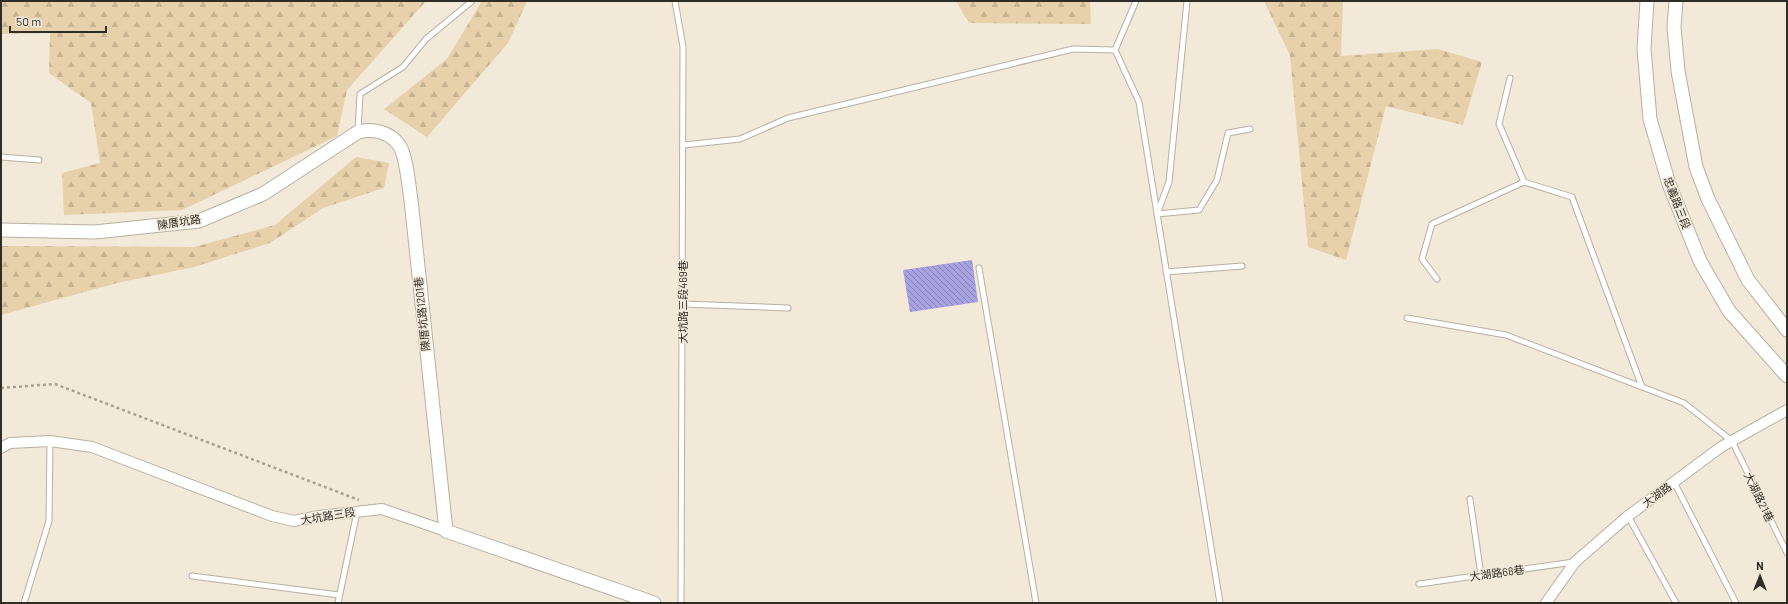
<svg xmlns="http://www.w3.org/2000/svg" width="1788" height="604" viewBox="0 0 1788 604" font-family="Barlow,'Noto Sans TC',sans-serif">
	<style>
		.forest { fill: url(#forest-firs) }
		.building { fill: url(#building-back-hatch) }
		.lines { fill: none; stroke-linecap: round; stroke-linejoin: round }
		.service-casing { stroke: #b8b0a1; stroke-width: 7 }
		.minor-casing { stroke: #b8b0a1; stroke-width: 12 }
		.tertiary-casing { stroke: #b8b0a1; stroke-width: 15 }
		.path { stroke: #a7a194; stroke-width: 2.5; stroke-dasharray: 3 3; stroke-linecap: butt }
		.service { stroke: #fff; stroke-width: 5 }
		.minor { stroke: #fff; stroke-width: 10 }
		.tertiary { stroke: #fff; stroke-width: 13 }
		.labels { text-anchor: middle; stroke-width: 3; stroke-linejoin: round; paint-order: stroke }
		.street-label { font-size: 11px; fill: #302d27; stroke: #f2e9d9 }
	</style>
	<defs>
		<pattern id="forest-firs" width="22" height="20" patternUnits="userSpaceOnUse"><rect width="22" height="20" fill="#e6d1aa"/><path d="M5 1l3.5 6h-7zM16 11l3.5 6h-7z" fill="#c6b492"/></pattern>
		<pattern id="building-back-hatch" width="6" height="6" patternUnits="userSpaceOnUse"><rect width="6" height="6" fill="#a8a2e0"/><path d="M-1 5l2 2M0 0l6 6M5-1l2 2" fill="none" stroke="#8984b6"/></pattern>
	</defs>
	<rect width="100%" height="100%" fill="#f2e9d9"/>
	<g class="forest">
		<path d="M1 1H426L347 90 337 136 182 210 64 215 62 173 100 163 91 103 49 73 50 33 1 34Z"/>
		<path d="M482 1H527L508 43 427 137 384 109 447 59Z"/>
		<path d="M956 1H1090L1091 24 969 23Z"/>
		<path d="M1264 1H1343L1341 56 1438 49 1482 62 1463 125 1386 106 1346 260 1308 247 1290 55Z"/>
		<path d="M356 157 389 163 384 188 323 208 270 243 194 267 117 283 1 315V246L194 247 275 225Z"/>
	</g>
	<path class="building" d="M972 260 978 302 910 312 903 270Z"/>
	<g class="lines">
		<g class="service-casing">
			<g id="service">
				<path d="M675 1 683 47 681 603"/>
				<path d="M1187 1 1169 182 1157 214 1199 210 1217 180 1228 133 1250 129"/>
				<path d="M1115 50 1136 1"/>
				<path d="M1510 78 1499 124 1524 182"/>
				<path d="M358 131 360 94 403 67 426 39 472 1"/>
				<path d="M684 145 740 139 788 118 1073 49 1115 50 1139 102 1220 603"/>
				<path d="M1 157 39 160"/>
				<path d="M979 268 1036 603"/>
				<path d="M1166 272 1242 266"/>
				<path d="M1437 279 1422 259 1432 224 1524 182 1572 197 1642 387"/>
				<path d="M683 304 788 308"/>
				<path d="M1407 318 1506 335 1684 403 1732 441 1787 553"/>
				<path d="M1674 482 1736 603"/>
				<path d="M1470 499 1481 575"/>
				<path d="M1628 516 1676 603"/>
				<path d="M192 576 339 595"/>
				<path d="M1419 584 1574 562"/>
				<path d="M24 603 49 521 50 441"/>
				<path d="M338 603 357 512"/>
			</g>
		</g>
		<g class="minor-casing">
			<g id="minor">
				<path d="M1 448 10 443 50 441 92 447 272 516 294 521 319 516 382 509 446 531"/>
				<path d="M1546 603 1575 562 1628 516 1721 447 1787 410"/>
			</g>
		</g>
		<g class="tertiary-casing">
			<g id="tertiary">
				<path d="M1647 1 1644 49 1650 119 1669 184 1700 261 1729 311 1787 376"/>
				<path d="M1676 1 1674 27 1678 71 1696 167 1708 199 1748 280 1787 330"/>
				<path d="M1 230 95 232 199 221 263 194 358 132C373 128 390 132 399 145 406 154 409 187 411 200L446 531 654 603"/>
			</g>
		</g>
		<path class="path" d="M1 388 55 384 359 500"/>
		<use href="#service" class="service"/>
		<use href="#minor" class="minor"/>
		<use href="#tertiary" class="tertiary"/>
	</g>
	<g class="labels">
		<g class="street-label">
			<text transform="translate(1677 203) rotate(69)" y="4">忠義路三段</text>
			<text transform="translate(179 222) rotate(-9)" y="4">陳厝坑路</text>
			<text transform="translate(683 302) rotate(-90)" y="4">大坑路三段469巷</text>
			<text transform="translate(422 314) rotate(-96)" y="4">陳厝坑路1201巷</text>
			<text transform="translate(1657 495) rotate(-37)" y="4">大湖路</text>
			<text transform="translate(1759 497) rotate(64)" y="4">大湖路21巷</text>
			<text transform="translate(328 516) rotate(-9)" y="4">大坑路三段</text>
			<text transform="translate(1497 573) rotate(-8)" y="4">大湖路68巷</text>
		</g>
	</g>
	<rect width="1788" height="604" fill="none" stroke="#302d27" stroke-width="4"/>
	<g transform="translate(1760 576)" stroke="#f2e9d9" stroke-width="3" paint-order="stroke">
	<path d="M0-3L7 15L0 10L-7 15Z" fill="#302d27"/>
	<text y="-6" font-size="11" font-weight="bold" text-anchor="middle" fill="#302d27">N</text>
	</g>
	<path d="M10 26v6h96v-6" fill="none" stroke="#302d27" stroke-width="2"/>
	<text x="16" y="26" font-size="12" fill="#302d27" stroke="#f2e9d9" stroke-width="3" paint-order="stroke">50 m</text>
</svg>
